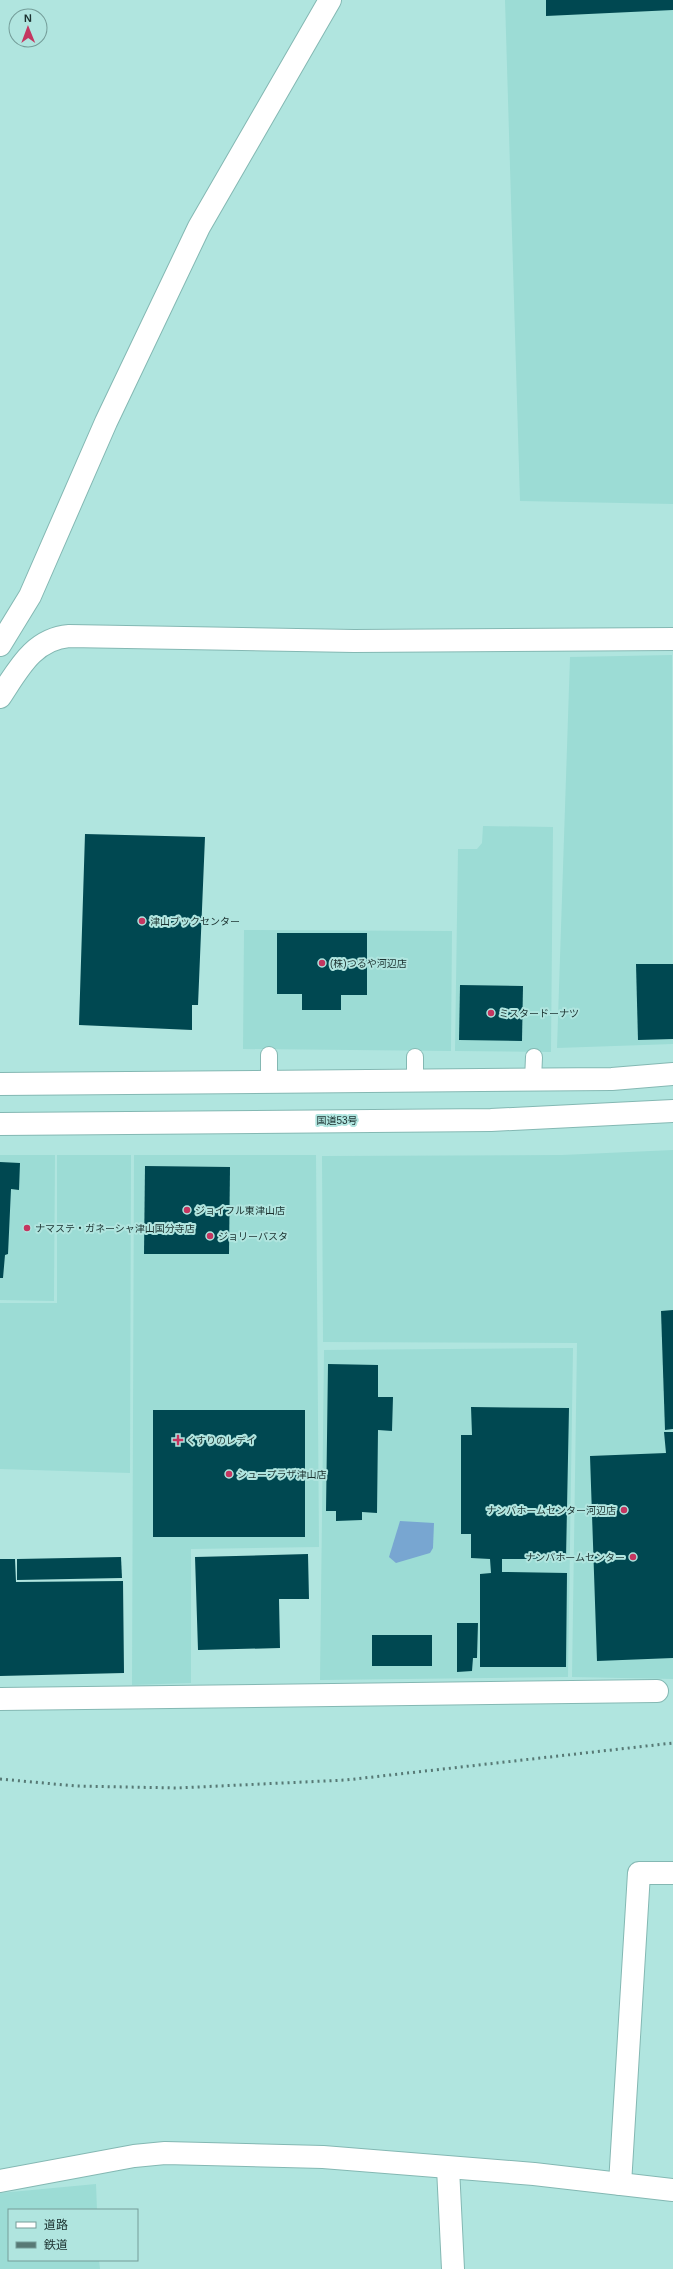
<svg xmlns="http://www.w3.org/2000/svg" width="673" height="2269" viewBox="0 0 673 2269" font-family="Helvetica,'Noto Sans JP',sans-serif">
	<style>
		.built { fill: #9cdcd5 }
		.water { fill: #78a6d1 }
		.building { fill: #004851 }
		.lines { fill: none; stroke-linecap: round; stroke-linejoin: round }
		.lane-casing { stroke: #84b8b3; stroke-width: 18 }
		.street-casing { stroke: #84b8b3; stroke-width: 24 }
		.highway-casing { stroke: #84b8b3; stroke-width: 24 }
		.lane { stroke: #fff; stroke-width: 16 }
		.street { stroke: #fff; stroke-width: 22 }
		.highway { stroke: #fff; stroke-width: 22 }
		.rail { stroke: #577975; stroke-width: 3; stroke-dasharray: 2 4; stroke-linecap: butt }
		.poi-dot { fill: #c43660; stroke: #b0e5df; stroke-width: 1.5 }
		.labels { text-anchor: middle; stroke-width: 4; stroke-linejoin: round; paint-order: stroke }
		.poi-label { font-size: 10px; fill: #1b312f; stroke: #b0e5df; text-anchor: start }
		.street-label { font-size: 10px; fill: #1b312f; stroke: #b0e5df }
	</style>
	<rect width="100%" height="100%" fill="#b0e5df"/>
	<g class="built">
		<path d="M505 0H673V504L520 501Z"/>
		<path d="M672 655 673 1044 557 1048 570 657Z"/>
		<path d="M483 826 553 827 551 1052 455 1051 458 849H477L482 843Z"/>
		<path d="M244 930 452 931 451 1051 243 1049Z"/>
		<path d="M673 1150V1679L572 1677 577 1343 323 1342 322 1156 562 1155Z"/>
		<path d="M0 1155H55L54 1301 0 1300Z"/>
		<path d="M57 1155H131L130 1473 0 1469V1303H57Z"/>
		<path d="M134 1155H316L319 1547 191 1549V1683L132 1685Z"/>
		<path d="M573 1348 568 1677 320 1680 324 1350Z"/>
		<path d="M96 2184 97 2210H9V2260H99L100 2269H0V2193Z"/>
	</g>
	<path class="water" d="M400 1521 434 1523 433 1548 430 1553 396 1563 389 1557Z"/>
	<g class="building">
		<path d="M546 0H673V10L546 16Z"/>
		<path d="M85 834 205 837 198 1005H192V1030L79 1025Z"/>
		<path d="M277 933H367V995H341V1010H302V994H277Z"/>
		<path d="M636 964H673V1039L638 1040Z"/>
		<path d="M460 985 523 986 522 1041 459 1040Z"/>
		<path d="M0 1162 20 1163 19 1190 11 1189 8 1254 5 1255 3 1278H0Z"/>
		<path d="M145 1166 230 1167 229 1254H144Z"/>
		<path d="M673 1310V1429L665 1430 661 1311Z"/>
		<path d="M328 1364 378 1365V1397H393L392 1431 378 1430 377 1513 362 1512V1520L336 1521V1511H326Z"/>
		<path d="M471 1407 569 1408 566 1559H502V1572L567 1573 566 1667H480V1574L491 1573 490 1559 471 1558V1534H461V1435H472Z"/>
		<rect x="153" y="1410" width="152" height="127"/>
		<path d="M664 1432H673V1658L597 1661 590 1456 666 1453Z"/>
		<path d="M308 1554 309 1599H279L280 1648 198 1650 195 1557Z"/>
		<path d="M121 1557 122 1578 17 1580V1559Z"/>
		<path d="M0 1559H15L16 1582 123 1581 124 1673 0 1676Z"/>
		<path d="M457 1623H478L477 1658H473L472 1671 457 1672Z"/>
		<rect x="372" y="1635" width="60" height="31"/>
	</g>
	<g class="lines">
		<g class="lane-casing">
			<g id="lane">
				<path d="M269 1055V1082"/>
				<path d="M533 1080 534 1057"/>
				<path d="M415 1081V1057"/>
			</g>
		</g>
		<g class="street-casing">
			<g id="street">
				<path d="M0 645 30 596 106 422 199 227 330 0"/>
				<path d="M0 697C18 670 33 639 69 636L354 641 673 639"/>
				<path d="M0 1699 657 1691"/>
				<path d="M448 2168 453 2269"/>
				<path d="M0 2181 134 2156 165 2153 323 2157 534 2174 673 2190"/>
				<path d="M620 2184 639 1873H673"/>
			</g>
		</g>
		<g class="highway-casing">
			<g id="highway">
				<path d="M0 1084 612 1079 673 1074"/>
				<path d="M0 1124 491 1120 673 1111"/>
			</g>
		</g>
		<use href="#lane" class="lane"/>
		<use href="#street" class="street"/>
		<use href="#highway" class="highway"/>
		<path class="rail" d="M0 1779 76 1786 177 1788 346 1780 673 1743"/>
	</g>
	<g class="poi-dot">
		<circle cx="142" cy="921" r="4"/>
		<circle cx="322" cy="963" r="4"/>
		<circle cx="491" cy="1013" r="4"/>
		<circle cx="187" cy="1210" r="4"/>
		<circle cx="27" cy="1228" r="4"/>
		<circle cx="210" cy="1236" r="4"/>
		<path d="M176 1434h4v4h4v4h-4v4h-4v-4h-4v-4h4z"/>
		<circle cx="229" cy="1474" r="4"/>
		<circle cx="624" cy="1510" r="4"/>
		<circle cx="633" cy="1557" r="4"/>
	</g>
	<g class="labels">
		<g class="poi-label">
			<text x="150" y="925">津山ブックセンター</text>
			<text x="330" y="967">(株)つるや河辺店</text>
			<text x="499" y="1017">ミスタードーナツ</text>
			<text x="195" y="1214">ジョイフル東津山店</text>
			<text x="35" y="1232">ナマステ・ガネーシャ津山国分寺店</text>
			<text x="218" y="1240">ジョリーパスタ</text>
			<text x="186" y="1444">くすりのレデイ</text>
			<text x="237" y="1478">シュープラザ津山店</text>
			<text x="616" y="1514" text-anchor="end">ナンバホームセンター河辺店</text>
			<text x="625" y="1561" text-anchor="end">ナンバホームセンター</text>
		</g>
		<g class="street-label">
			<text x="337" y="1124">国道53号</text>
		</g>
	</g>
	<rect x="8" y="2209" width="130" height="52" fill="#b0e5df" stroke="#749d99"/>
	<rect x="16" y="2222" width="20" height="6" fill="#ffffff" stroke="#749d99"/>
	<text x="44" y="2229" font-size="12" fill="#1b312f">道路</text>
	<rect x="16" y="2242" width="20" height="6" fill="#577975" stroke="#749d99"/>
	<text x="44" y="2249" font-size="12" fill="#1b312f">鉄道</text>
	<g transform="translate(28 28) rotate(359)"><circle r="19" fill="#b0e5df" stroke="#749d99"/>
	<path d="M0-3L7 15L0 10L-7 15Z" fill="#c43660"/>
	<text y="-6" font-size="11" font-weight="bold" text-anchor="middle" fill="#1b312f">N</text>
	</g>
</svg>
